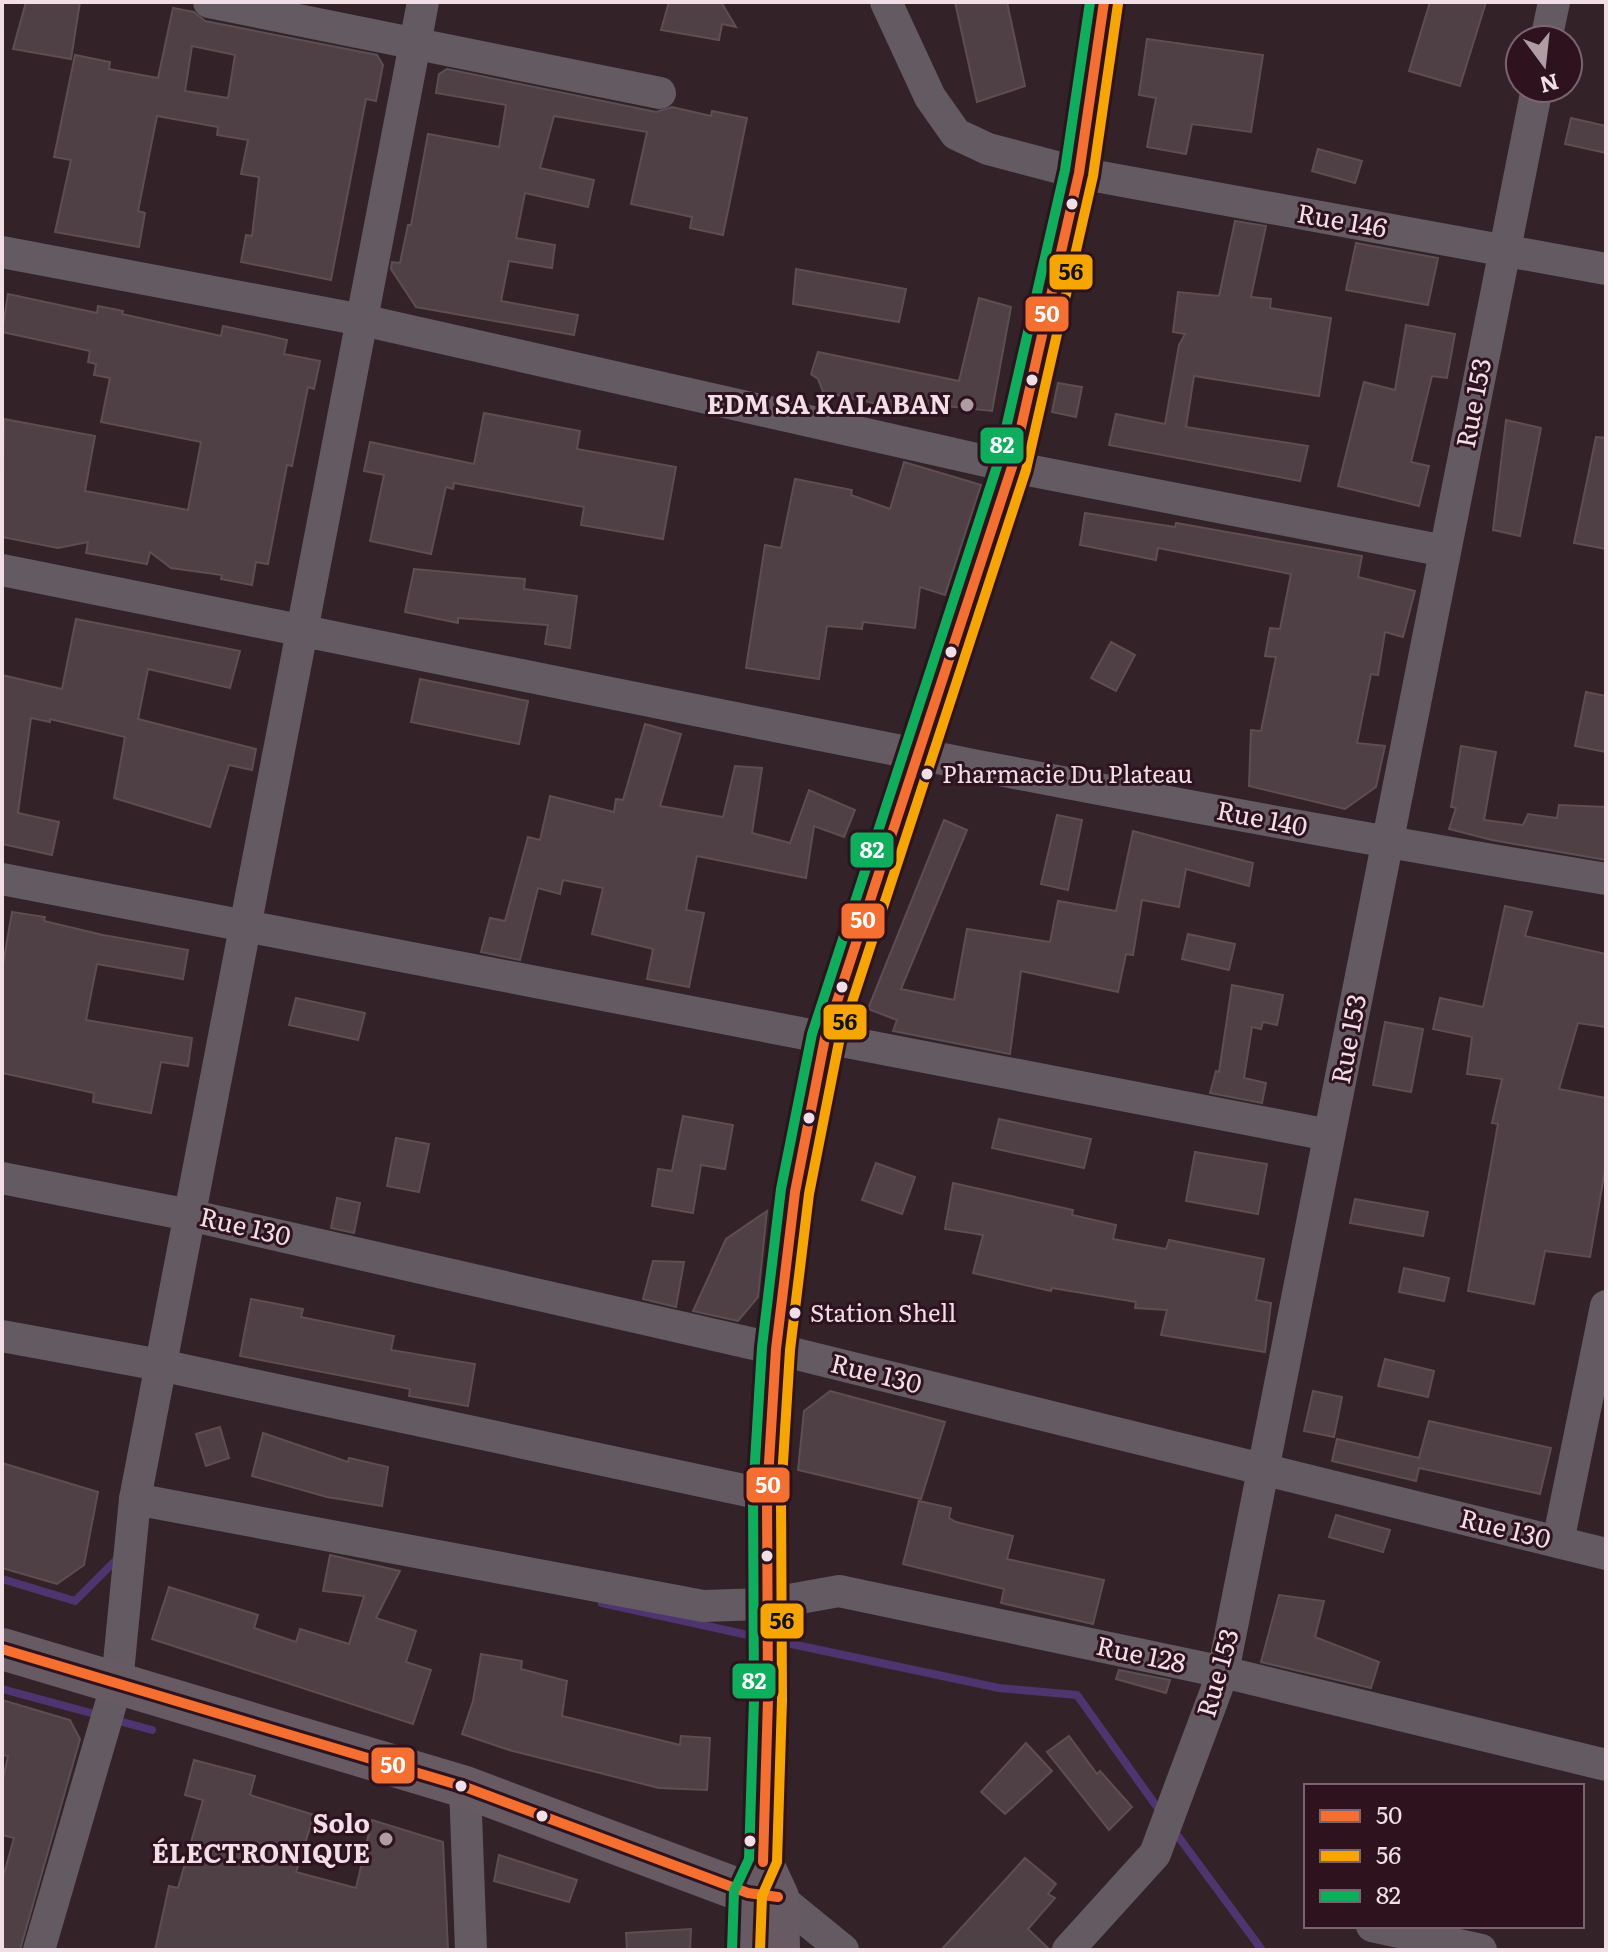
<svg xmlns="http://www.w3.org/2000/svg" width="1608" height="1952" viewBox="0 0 1608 1952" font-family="Literata,serif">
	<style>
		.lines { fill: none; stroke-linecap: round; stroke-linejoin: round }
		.stream { stroke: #4e356f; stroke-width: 8 }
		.building { fill: #4e4044; stroke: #5d4e50; stroke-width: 2; fill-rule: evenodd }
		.minor { stroke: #645a62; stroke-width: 32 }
		.major { stroke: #675a63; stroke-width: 42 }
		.bus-1-casing { stroke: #2e131e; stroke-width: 16 }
		.bus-2-casing { stroke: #2e131e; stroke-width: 16 }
		.bus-3-casing { stroke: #2e131e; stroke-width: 16 }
		.bus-1 { stroke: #f46f30; stroke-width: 10 }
		.bus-2 { stroke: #f7a600; stroke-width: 10 }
		.bus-3 { stroke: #0daf5c; stroke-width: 10 }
		.bus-dot { fill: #f2dee5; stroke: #2e131e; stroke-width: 3 }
		.poi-dot { fill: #af9da3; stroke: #2e131e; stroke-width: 3 }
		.labels { text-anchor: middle; stroke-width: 6; stroke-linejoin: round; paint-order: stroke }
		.bus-label { font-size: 24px; fill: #f2dee5; stroke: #2e131e; text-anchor: start }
		.street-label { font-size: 26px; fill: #f2dee5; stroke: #2e131e }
		.poi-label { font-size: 26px; font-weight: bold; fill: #f2dee5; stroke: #2e131e; text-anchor: end }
		.line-badge { stroke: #2e131e; stroke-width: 3 }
		.badge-label { font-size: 22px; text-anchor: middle; font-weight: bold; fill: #fff }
		.pale-badge-label { font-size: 22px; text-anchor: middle; font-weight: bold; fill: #111 }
	</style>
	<rect width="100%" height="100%" fill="#332329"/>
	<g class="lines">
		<g class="stream">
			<path d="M2 1579 75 1601 119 1557"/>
			<path d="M602 1603 757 1637"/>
			<path d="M782 1642 999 1688 1077 1695 1162 1814"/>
			<path d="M2 1689 102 1716"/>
			<path d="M115 1720 152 1730"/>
			<path d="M1172 1828 1262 1950"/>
		</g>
	</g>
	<g class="building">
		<path d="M26 2H80L71 59 13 49Z"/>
		<path d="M669 2H721L736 27 722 24 719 40 661 30Z"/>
		<path d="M955 2H1007L1025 86 977 102Z"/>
		<path d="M1430 2H1486L1460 86 1409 71Z"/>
		<path d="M173 8 194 12 205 21 377 55 383 65 376 101 366 99 331 280 241 262 246 235 252 236 259 177 241 174 248 140 217 135 218 127 157 116 138 211 145 213 139 247 55 232 71 160 54 157 75 55 110 62 109 69 158 78ZM192 46 235 55 228 98 185 91Z"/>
		<path d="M1147 39 1263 55 1251 132 1192 124 1186 154 1147 147 1156 98 1139 95Z"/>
		<path d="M447 69 656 112 672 107 711 116 712 111 747 118 723 235 690 228 692 217 631 204 647 132 554 116 540 168 594 180 588 207 525 193 516 238 555 245 552 268 509 261 501 301 578 315 574 335 416 307 391 269 392 262 400 263 408 225H411L428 134 499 147 506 105 436 93 439 74Z"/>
		<path d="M1571 118 1606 126V153L1565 144Z"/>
		<path d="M1318 149 1362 161 1355 183 1312 171Z"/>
		<path d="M1235 221 1266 226 1251 297 1271 299 1270 308 1331 318 1319 396 1194 376 1186 427 1308 446 1300 481 1109 445 1116 414 1165 424 1179 345 1185 334 1173 332 1178 292 1219 296Z"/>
		<path d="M1356 243 1438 258 1428 305 1346 290Z"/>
		<path d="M796 269 906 289 899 322 793 304Z"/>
		<path d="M8 294 97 313 98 306 123 311 122 314 221 336 223 326 261 334 287 340 284 354 320 361 314 389 308 387 292 466 287 465 268 564 256 562 252 585 221 579 222 575 171 568 150 552 147 564 86 553 88 542 58 548 2 537 4 419 95 436 85 491 188 510 201 442 101 422 110 378 94 375 96 364 88 362 90 351 2 332Z"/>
		<path d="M979 298 1011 307 992 411 936 405 931 416 823 392 818 379 811 374 818 352 959 381Z"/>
		<path d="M1406 325 1455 334 1447 378 1432 376 1411 462 1429 466 1419 506 1338 486 1364 382 1395 390Z"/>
		<path d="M1058 383 1082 387 1076 417 1052 412Z"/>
		<path d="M484 413 580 431 577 449 676 467 663 539 581 525 584 507 454 483 453 489 446 487 431 554 370 541 384 475 364 471 370 442 474 464Z"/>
		<path d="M1506 420 1541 428 1520 536 1493 530Z"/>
		<path d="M1596 437 1606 438V549L1574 543Z"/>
		<path d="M904 462 981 485 945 595 920 587 915 628 863 622 862 629 827 626 819 679 746 668 765 545 781 548 795 479 852 490 851 495 890 509Z"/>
		<path d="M1085 513 1175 527 1176 523 1362 556 1358 577 1415 591 1403 637 1385 632 1378 675 1371 674 1357 743 1385 746 1376 787 1345 809 1249 786 1251 730 1261 731 1276 657 1265 656 1270 628 1280 629 1291 574 1158 548 1156 560 1080 545Z"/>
		<path d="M414 569 525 579 524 589 577 596 570 648 545 644 548 625 458 618V623L405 612Z"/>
		<path d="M76 619 240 651 230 688 148 669 138 719 256 749 252 770 229 765 210 827 114 798 125 737 50 719V722L31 718 18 813 59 822 52 855 2 844V675L62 689Z"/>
		<path d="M1111 642 1135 655 1116 691 1091 678Z"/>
		<path d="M420 679 528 701 519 744 411 722Z"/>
		<path d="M1586 692 1606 696V752L1575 746Z"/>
		<path d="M645 724 681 734 660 806 723 817 735 766 762 768 752 833 790 843 809 790 855 810 844 837 814 826 806 878 697 856 686 910 704 913 689 987 647 979 653 949 592 934 603 888 563 880 560 894 538 888 520 960 481 952 490 918 505 921 528 837 540 840 550 796 614 812 616 799 623 800Z"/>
		<path d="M1461 746 1496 752 1484 820 1523 825 1528 814 1557 818 1559 805 1606 807V860L1492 840 1449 829 1456 808 1451 807Z"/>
		<path d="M1057 815 1082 820 1068 890 1041 884Z"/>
		<path d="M944 820 967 830 901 989 954 1000 967 929 1050 942 1058 901 1116 911 1133 831 1253 863 1249 886 1186 869 1179 907 1142 900 1133 955 1126 954 1118 992 1021 971 1010 1054 893 1031 897 1020 868 1009Z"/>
		<path d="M1505 906 1532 912 1525 936 1606 954V1027L1578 1023 1559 1089 1606 1098V1164L1590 1257 1545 1251 1534 1304 1468 1291 1498 1124 1492 1123 1502 1079 1467 1074 1472 1037 1433 1029 1440 998 1483 1007Z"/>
		<path d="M12 912 45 917 44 921 103 935 188 950 183 979 97 964 86 1020 192 1038 188 1066 161 1062 151 1113 93 1102 94 1093 2 1073V970Z"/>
		<path d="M1188 934 1235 944 1229 970 1182 959Z"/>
		<path d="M1232 985 1283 995 1277 1025 1263 1022 1261 1029 1252 1027 1244 1078 1266 1083 1262 1103 1210 1093 1216 1071 1219 1072Z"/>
		<path d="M296 998 365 1013 358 1040 289 1025Z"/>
		<path d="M1385 1022 1423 1029 1411 1092 1373 1085Z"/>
		<path d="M683 1116 733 1125 725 1169 701 1165 693 1213 652 1206 658 1169 672 1171Z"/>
		<path d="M999 1119 1091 1139 1084 1168 992 1148Z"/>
		<path d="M396 1138 429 1144 419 1192 387 1186Z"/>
		<path d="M1195 1152 1267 1164 1258 1214 1186 1201Z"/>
		<path d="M876 1163 915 1177 902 1214 862 1200Z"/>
		<path d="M953 1183 1073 1210 1072 1215 1116 1225 1113 1239 1166 1249 1169 1240 1264 1259 1256 1300 1271 1303 1265 1352 1161 1335 1167 1310 1135 1308 1136 1302 1052 1288 1051 1291 973 1273 983 1235 945 1229Z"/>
		<path d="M337 1198 360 1203 354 1233 331 1228Z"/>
		<path d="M1355 1199 1428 1212 1423 1236 1350 1223Z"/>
		<path d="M767 1211 758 1297 738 1321 693 1311 726 1239Z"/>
		<path d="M653 1261 684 1262 676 1307 643 1299Z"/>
		<path d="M1404 1268 1449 1278 1444 1301 1399 1292Z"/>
		<path d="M251 1299 303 1309 301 1317 394 1336 391 1350 475 1364 468 1406 409 1396 410 1389 240 1356Z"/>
		<path d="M1385 1359 1434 1371 1428 1397 1378 1386Z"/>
		<path d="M830 1391 945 1422 921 1499 798 1470 804 1411Z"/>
		<path d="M1313 1391 1342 1397 1334 1437 1304 1431Z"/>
		<path d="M1429 1421 1551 1448 1540 1494 1419 1468 1416 1481 1332 1461 1337 1439 1419 1458Z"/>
		<path d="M220 1427 229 1458 206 1466 196 1434Z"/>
		<path d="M263 1433 348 1462 349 1458 388 1467 382 1506 327 1497 252 1476Z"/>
		<path d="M2 1463 98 1492 84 1565 57 1584 2 1568Z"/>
		<path d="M919 1501 951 1508 949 1518 956 1522 1013 1536 1007 1559 1104 1580 1093 1624 1001 1603 1004 1589 903 1564Z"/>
		<path d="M1336 1515 1390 1530 1383 1552 1329 1537Z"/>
		<path d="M330 1555 400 1571 376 1618 416 1631 406 1662 431 1670 413 1724 152 1639 169 1587 258 1615 254 1628 296 1642 300 1629 349 1644 364 1596 323 1591Z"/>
		<path d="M1279 1595 1324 1601 1315 1637 1379 1662 1371 1688 1261 1662Z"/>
		<path d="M481 1654 522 1661 521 1669 567 1681 562 1716 680 1745 681 1736 710 1738 707 1790 659 1788 509 1750 462 1734 473 1701Z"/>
		<path d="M1119 1670 1170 1680 1166 1693 1116 1679Z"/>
		<path d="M2 1700 70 1720 80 1739 20 1950H2V1881L14 1838 2 1835V1784L8 1756 2 1755Z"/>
		<path d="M1069 1736 1097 1774 1100 1771 1132 1807 1109 1830 1047 1752Z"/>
		<path d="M1026 1743 1052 1771 1005 1814 981 1792Z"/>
		<path d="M194 1760 255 1776 250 1795 314 1815 296 1872 356 1888 372 1820 443 1842 448 1950H155L169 1886 178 1888 203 1800 185 1795Z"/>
		<path d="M499 1855 577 1880 569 1902 494 1881Z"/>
		<path d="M1025 1858 1056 1884 1048 1894 1055 1898 1028 1929 1050 1950H941Z"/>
		<path d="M691 1929 690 1950H627L626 1933Z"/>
	</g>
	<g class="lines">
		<g class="minor">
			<path d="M209 2 660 93"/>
			<path d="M886 2 930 97 956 134 988 149 1079 173 1606 269"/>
			<path d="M1546 40 1554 2"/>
			<path d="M2 252 362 320 1012 467 1445 551"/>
			<path d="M2 570C536 677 1069 791 1606 879"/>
			<path d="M2 879 1329 1135"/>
			<path d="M2 1178 189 1215 776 1349 1606 1554"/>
			<path d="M2 1336 160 1365 767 1495"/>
			<path d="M135 1499 703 1606 767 1604 839 1591 1223 1672 1606 1765"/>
			<path d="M1558 1542 1606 1306"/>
			<path d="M465 1787 471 1950"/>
			<path d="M778 1897 843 1950"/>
			<path d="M1372 1926 1481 1950"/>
			<path d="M39 1950 117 1683 135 1499 423 2"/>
			<path d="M1068 1950 1155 1854 1223 1672 1537 88"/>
		</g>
		<g class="major">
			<path d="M2 1649 465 1787 748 1893 773 1897"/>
			<path d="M766 1871 778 1897 779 1950"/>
			<path d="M746 1950 748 1893 763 1862 768 1700 767 1495 776 1349 795 1192 825 1038 1012 467 1079 173 1104 2"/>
		</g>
		<g class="bus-1-casing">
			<g id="bus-1">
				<path d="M2 1649 465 1787 748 1893 778 1897"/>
				<path d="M763 1862 768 1700 767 1495 776 1349 795 1192 825 1038 1012 467 1079 173 1104 2"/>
			</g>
		</g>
		<g class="bus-2-casing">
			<path id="bus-2" d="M760 1950 762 1896 777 1862 782 1700 781 1495 790 1350 809 1194 839 1042 1026 470 1093 176 1118 4"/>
		</g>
		<g class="bus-3-casing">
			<path id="bus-3" d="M732 1950 734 1891 749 1859 754 1700 753 1494 762 1347 781 1189 812 1034 998 463 1065 170 1090 2"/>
		</g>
		<use href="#bus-1" class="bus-1"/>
		<use href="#bus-2" class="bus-2"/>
		<use href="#bus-3" class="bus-3"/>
	</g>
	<g class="bus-dot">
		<circle cx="1072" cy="204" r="7"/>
		<circle cx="1032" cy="380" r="7"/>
		<circle cx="951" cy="652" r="7"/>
		<circle cx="927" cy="774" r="7"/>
		<circle cx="842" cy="987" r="7"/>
		<circle cx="809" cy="1118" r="7"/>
		<circle cx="795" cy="1313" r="7"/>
		<circle cx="767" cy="1556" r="7"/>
		<circle cx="461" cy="1786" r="7"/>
		<circle cx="542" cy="1816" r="7"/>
		<circle cx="750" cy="1841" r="7"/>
	</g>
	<g class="poi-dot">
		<circle cx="967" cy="405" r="8"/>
		<circle cx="386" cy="1839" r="8"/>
	</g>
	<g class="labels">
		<g class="bus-label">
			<text x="942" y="783">Pharmacie Du Plateau</text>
			<text x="810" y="1322">Station Shell</text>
		</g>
		<g class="street-label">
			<text transform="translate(1342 221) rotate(10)" y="9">Rue 146</text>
			<text transform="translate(1474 403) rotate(-79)" y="9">Rue 153</text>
			<text transform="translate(1262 819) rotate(11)" y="9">Rue 140</text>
			<text transform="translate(1349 1039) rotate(-79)" y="9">Rue 153</text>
			<text transform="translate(245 1227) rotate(13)" y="9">Rue 130</text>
			<text transform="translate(876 1374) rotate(14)" y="9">Rue 130</text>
			<text transform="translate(1505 1529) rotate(14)" y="9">Rue 130</text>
			<text transform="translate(1141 1655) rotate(12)" y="9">Rue 128</text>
			<text transform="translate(1218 1673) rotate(-74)" y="9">Rue 153</text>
		</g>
		<g class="poi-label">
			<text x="951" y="414">EDM SA KALABAN</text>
			<text x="370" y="1833">Solo<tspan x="370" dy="30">ÉLECTRONIQUE</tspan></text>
		</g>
	</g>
	<g class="line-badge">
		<rect x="1048" y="253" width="46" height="38" rx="8" fill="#f7a600"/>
		<rect x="1024" y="295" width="46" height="38" rx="8" fill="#f46f30"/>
		<rect x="979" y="426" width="46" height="39" rx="8" fill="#0daf5c"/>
		<rect x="849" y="831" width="46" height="38" rx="8" fill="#0daf5c"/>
		<rect x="840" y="902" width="46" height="38" rx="8" fill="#f46f30"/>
		<rect x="822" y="1003" width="46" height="38" rx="8" fill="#f7a600"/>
		<rect x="745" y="1466" width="46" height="38" rx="8" fill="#f46f30"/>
		<rect x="759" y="1602" width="46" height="38" rx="8" fill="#f7a600"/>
		<rect x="731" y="1662" width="46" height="38" rx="8" fill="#0daf5c"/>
		<rect x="370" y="1746" width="46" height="39" rx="8" fill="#f46f30"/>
	</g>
	<g class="badge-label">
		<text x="1047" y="322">50</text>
		<text x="1002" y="453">82</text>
		<text x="872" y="858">82</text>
		<text x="863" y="928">50</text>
		<text x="768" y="1493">50</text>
		<text x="754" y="1689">82</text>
		<text x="393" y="1773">50</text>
	</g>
	<g class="pale-badge-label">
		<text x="1071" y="280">56</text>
		<text x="845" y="1030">56</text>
		<text x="782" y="1629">56</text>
	</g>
	<rect width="1608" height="1952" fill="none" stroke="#f2dee5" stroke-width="8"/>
	<rect x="1304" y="1784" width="280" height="144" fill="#2e131e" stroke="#7c646e" stroke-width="2"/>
	<rect x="1320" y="1810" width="40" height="12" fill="#f46f30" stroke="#7c646e" stroke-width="2"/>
	<text x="1376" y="1824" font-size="24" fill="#f2dee5">50</text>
	<rect x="1320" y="1850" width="40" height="12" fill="#f7a600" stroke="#7c646e" stroke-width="2"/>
	<text x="1376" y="1864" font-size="24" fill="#f2dee5">56</text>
	<rect x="1320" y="1890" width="40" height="12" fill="#0daf5c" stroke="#7c646e" stroke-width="2"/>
	<text x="1376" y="1904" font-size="24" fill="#f2dee5">82</text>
	<g transform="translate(1544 64) rotate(165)"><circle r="38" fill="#2e131e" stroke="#7c646e" stroke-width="2"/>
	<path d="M0-6L14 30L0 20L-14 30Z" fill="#af9da3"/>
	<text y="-12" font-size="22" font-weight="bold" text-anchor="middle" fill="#f2dee5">N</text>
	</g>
</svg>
